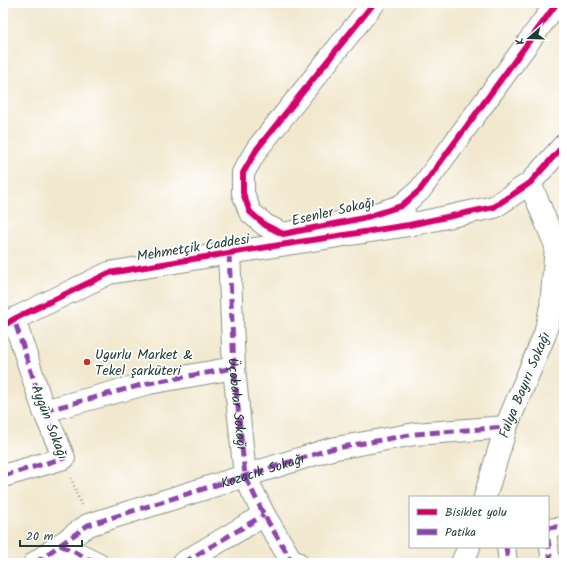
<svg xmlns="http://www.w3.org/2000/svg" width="567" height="566" viewBox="0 0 567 566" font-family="Kalam,sans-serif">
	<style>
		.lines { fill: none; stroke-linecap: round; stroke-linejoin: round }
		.pedestrian-casing { stroke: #889282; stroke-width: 20 }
		.minor-casing { stroke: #889282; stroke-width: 24 }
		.tertiary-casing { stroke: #889282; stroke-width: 24 }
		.path { stroke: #889282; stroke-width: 2.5; stroke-dasharray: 1 3; stroke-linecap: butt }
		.pedestrian { stroke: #fff; stroke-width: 18 }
		.minor { stroke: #fff; stroke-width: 22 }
		.tertiary { stroke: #fff; stroke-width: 22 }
		.quiet { stroke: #8e44ad; stroke-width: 5; stroke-dasharray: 10 5; stroke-linecap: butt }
		.cycleway-casing { stroke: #fff; stroke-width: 8 }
		.cycleway { stroke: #d6006c; stroke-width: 6 }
		.poi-dot { fill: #c8321e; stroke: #fff; stroke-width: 1.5 }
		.labels { text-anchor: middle; stroke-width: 3.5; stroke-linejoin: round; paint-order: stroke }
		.street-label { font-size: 14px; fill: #1f3d34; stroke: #fff }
		.poi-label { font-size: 14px; fill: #1f3d34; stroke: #fff; text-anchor: start }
	</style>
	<rect width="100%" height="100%" fill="#fff"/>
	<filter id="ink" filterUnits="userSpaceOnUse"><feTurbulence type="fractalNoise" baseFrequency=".025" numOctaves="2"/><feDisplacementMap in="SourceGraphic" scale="8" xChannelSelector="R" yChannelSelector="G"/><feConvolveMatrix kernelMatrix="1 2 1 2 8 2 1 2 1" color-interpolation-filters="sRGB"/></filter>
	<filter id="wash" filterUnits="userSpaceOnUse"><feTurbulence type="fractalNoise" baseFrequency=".012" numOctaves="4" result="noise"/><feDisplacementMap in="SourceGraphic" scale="16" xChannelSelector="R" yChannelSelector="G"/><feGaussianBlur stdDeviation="0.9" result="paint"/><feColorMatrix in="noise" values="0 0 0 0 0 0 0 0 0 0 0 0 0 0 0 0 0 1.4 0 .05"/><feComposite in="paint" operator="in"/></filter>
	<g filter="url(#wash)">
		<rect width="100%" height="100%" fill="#f2e8cf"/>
	</g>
	<g filter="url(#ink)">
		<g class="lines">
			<g class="pedestrian-casing">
				<g id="pedestrian">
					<path d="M548 528 564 526"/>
					<path d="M548 539 551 563"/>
					<path d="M506 547 508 563"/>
				</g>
			</g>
			<g class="minor-casing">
				<g id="minor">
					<path d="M374 3 257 149 243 173V193L250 212 265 225 283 234 364 218 401 206 420 190 557 3"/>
					<path d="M530 183 556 246 560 260"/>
					<path id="s1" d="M229 253 234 368 245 476 264 515 291 560 297 563"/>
					<path d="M44 411 149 383 234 368"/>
					<path d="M3 476 64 458 44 411 14 319"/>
					<path id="s2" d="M485 497 506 427 545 334 551 307 556 246"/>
					<path d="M60 545 97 563"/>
					<path d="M35 563 88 525 331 449 415 434 506 427"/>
					<path d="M183 563 264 515"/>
					<path d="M462 563 469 547"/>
				</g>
			</g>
			<g class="tertiary-casing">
				<g id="tertiary">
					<path d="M401 206 409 225"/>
					<path d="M3 326 14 319 109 273 229 253 409 225 494 207 530 183 564 145"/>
				</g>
			</g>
			<path class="path" d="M71 478 81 505"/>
			<use href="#pedestrian" class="pedestrian"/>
			<use href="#minor" class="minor"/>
			<use href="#tertiary" class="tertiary"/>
			<g class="quiet">
				<path d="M229 253 234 368 245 476 264 515 291 560 297 563"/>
				<path d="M44 411 149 383 234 368"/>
				<path d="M3 476 64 458 44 411 14 319"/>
				<path d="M548 528 564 526"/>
				<path d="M548 539 551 563"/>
				<path d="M60 545 97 563"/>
				<path d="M506 547 508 563"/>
				<path id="s3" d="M35 563 88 525 331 449 415 434 506 427"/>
				<path d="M183 563 264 515"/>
			</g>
			<g class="cycleway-casing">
				<g id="cycleway">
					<path d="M374 3 257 149 243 173V193L250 212 265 225 283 234 364 218 401 206 420 190 557 3"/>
					<path d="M3 326 14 319 109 273 229 253 409 225 494 207 530 183 564 145"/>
				</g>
			</g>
			<use href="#cycleway" class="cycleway"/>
		</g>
	</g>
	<circle class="poi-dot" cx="87" cy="362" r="4"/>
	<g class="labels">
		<g class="street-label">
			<text transform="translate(333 211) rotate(-13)" y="5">Esenler Sokağı</text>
			<text transform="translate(193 247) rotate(-9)" y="5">Mehmetçik Caddesi</text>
			<text dy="5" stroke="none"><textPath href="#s2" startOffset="119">Fulya Bayırı Sokağı</textPath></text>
			<text dy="5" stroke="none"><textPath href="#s1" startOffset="151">Üçobalar Sokağı</textPath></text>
			<text transform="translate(50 422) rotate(69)" y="5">Aygün Sokağı</text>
			<text dy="5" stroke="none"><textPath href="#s3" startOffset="248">Kozacık Sokağı</textPath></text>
		</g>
		<g class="poi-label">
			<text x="95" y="359">Ugurlu Market &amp;<tspan x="95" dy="16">Tekel şarküteri</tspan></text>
		</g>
	</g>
	<rect width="567" height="566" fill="none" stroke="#fff" stroke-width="16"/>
	<rect x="409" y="496" width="140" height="52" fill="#ffffff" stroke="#a5b1ae"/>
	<rect x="417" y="509" width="20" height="6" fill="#d6006c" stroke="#a5b1ae"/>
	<text x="445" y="516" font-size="12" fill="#1f3d34">Bisiklet yolu</text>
	<rect x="417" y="529" width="20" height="6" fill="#8e44ad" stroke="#a5b1ae"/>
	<text x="445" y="536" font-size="12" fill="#1f3d34">Patika</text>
	<g transform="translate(529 38) rotate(250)" stroke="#ffffff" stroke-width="3" paint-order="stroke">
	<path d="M0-3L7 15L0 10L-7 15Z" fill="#1f3d34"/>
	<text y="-6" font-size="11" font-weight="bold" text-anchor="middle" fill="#1f3d34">K</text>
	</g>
	<path d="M20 540v6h62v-6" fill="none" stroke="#1f3d34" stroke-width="2"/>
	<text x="26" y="540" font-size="12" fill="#1f3d34" stroke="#ffffff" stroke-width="3" paint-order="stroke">20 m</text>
</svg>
